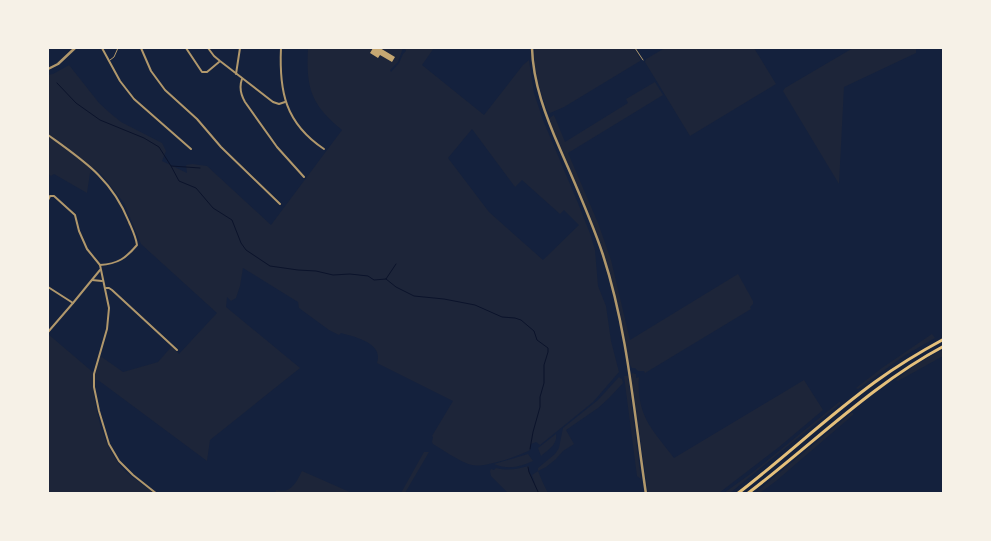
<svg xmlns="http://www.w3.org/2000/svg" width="991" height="541" viewBox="0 0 991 541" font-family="Ubuntu,sans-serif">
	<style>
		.green { fill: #1d2539; fill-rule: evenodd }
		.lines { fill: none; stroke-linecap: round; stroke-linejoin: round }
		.stream { stroke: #0b132b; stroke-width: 1 }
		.building { fill: #c6a872 }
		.service { stroke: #b1986c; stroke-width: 1 }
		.minor { stroke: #b1986c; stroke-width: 2 }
		.tertiary { stroke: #b1986c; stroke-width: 2.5 }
		.trunk { stroke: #e5c07b; stroke-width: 3 }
	</style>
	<rect width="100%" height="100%" fill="#14213d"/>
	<g class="green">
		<path d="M308 48H403L398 62 390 70 391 72 399 63 403 54 406 51 405 48H434L422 65 484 115 523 65 529 60 534 93 543 120 578 203 591 236 595 250 598 286 606 306 611 341 619 372 593 402 540 445 536 442 531 444 530 447V450C519 456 484 468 472 465 462 463 443 450 433 444L432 442 433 437 432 436 453 401 377 363C384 343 355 337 341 333L339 335 329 330 299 308 298 302 243 268 240 286 236 298 231 301 227 297 226 307 300 368 210 440 207 461 98 380H93C94 409 104 451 127 473 136 480 146 487 155 493H48V334L95 374 99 355 123 372 158 362 172 346 179 354 217 313 141 244 124 203 102 175 93 167 90 173 87 193 54 174 51 176 48 174V75L53 74 69 65 99 103 110 113 121 122 162 143 166 151 162 161 187 173 186 165 192 164 207 166 271 225 342 130C310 104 306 87 308 48ZM472 129 515 187 522 180 560 214 564 210 579 225 543 260 489 212 448 158Z"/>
		<path d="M535 48H634L640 59V61L564 107 550 113 547 110C541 94 531 64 535 48Z"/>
		<path d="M665 48H754L776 84 690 136 645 62 646 59Z"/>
		<path d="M853 48H916V53L844 87 839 184 783 91 785 88Z"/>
		<path d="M655 82 663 95 568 153 598 223 611 260 630 340 738 274 753 301V304L750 307 751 309 645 373 644 371H638L635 368H632L629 363C622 320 613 278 598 236 584 197 563 159 549 119L551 117 554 115 565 142 628 103 626 99Z"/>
		<path d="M932 334 935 338 904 356 858 389 856 388 882 368Z"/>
		<path d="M943 350V356L898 381 896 380C910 368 927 357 943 350Z"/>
		<path d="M632 373 636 374V378L639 377C638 388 639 401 643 412 649 429 663 443 674 458L804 380 823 410 779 447 719 493H648L631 375Z"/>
		<path d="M624 376H628L641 479 637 476Z"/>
		<path d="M619 377 622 379 623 383 609 398 598 408 566 430 574 444 563 451 556 459 546 467 538 471 543 483 548 493H508L491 476 490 471 491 469 494 470 496 468C508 471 517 469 529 466L528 470 535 484 532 475 538 471V468L555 454 559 448 563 428 598 400Z"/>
		<path d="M839 402H840V404L730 493H724L753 472Z"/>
		<path d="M851 413H853V415L776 481 760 493H755Z"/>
		<path d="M556 434C558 444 548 450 541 456L538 448Z"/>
		<path d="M424 452H429L405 493H401Z"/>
		<path d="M528 454 533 461C520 467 508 470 494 464Z"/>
		<path d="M302 471 352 493H275L276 490C291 494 296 483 302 471Z"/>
	</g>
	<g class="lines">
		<g class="stream">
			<path d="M57 83 76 103 100 120 144 138 159 147 171 166 200 168"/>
			<path d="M171 166 179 181 196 188 213 208 232 220 241 243 246 250 270 266 298 270 316 271 333 275 350 274 368 276 374 280 386 279 396 264"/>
			<path d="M386 279 396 287 414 296 444 299 475 305 502 317 515 318 521 320 534 331 537 340 548 348V352L544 365V383L540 397V407L533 432 530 449"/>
			<path d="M528 467 529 472 539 494"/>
		</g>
	</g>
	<path class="building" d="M373 48H380L395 57 392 62 380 55 378 58 370 53Z"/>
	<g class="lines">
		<g class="service">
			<path d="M635 48 643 60"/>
			<path d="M110 60 114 57 118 48"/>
		</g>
		<g class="minor">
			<path d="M102 48 120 81 134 99 191 149"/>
			<path d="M141 48 151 71 165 90 197 119 221 147 280 204"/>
			<path d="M186 48 202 72H207L219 62"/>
			<path d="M208 48 214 56 220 61 273 102 279 104 285 102"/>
			<path d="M281 48C279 91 285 123 324 149"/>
			<path d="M236 74 240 48"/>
			<path d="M242 79C239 87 241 95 245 102L277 147 304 177"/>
			<path d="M48 135C84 161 112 179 129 222 132 229 136 237 137 245 126 258 118 264 100 265"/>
			<path d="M48 200 50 196H54L75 215 79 231 87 249 100 265"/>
			<path d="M100 265 109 308 107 329 94 374V387L99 411 109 444 119 461 133 475 157 494"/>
			<path d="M92 280 102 281"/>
			<path d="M48 287 73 303"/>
			<path d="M106 288H109L112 290 177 350"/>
			<path d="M48 332 73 303 100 270"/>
		</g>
		<g class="tertiary">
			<path d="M532 48C533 83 546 117 560 149 575 184 591 219 603 255 628 332 634 414 646 494"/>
			<path d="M48 69 58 64 75 48"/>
		</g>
		<g class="trunk">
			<path d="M737 494C784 458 827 417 875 382 897 366 920 352 944 339"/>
			<path d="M747 494C813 444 871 385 944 346"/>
		</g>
	</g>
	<rect width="991" height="541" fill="none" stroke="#f6f1e7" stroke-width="98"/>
</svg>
